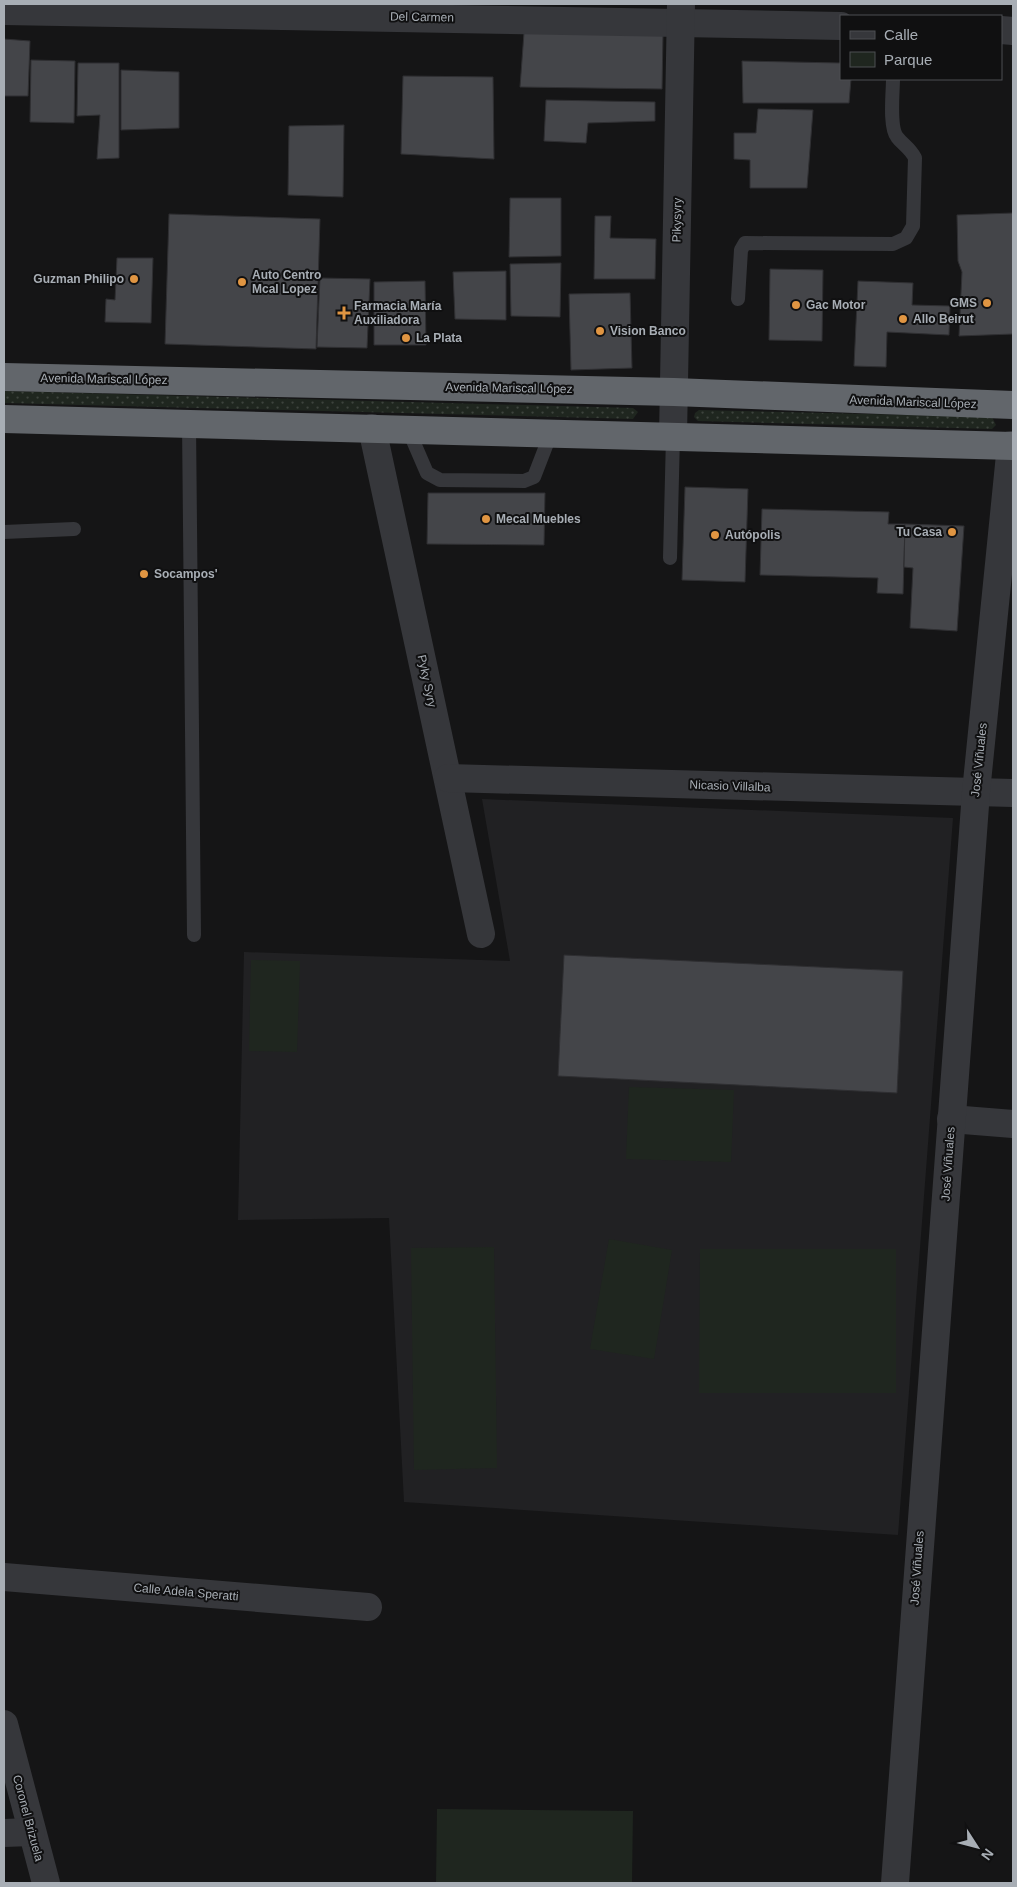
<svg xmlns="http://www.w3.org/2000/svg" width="1017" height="1887" viewBox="0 0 1017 1887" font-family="Arial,sans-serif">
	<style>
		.built { fill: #212123 }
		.grass { fill: url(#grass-dots) }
		.green { fill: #1f261f }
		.building { fill: #444549; stroke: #2f2f32 }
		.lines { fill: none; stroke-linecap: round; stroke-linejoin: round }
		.lane { stroke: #36373b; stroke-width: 14 }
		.street { stroke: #36373b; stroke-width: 28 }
		.highway { stroke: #62666b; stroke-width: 28 }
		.poi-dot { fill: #e09542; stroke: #101011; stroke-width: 2 }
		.labels { text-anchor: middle; stroke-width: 4; stroke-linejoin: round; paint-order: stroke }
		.street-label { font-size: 12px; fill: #a8aeb5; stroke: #101011 }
		.poi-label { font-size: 12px; font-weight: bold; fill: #a8aeb5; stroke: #101011; text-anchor: start }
	</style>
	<defs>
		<pattern id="grass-dots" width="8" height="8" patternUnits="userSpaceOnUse" patternTransform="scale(1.25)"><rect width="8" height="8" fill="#1f261f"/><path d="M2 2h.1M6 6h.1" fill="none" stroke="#3d433d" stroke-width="1.8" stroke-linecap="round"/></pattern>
	</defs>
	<rect width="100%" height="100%" fill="#151516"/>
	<path class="built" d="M482 799 953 818 898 1535 404 1502 389 1218 238 1220 244 952 510 961Z"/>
	<g class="grass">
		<path d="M4 391 633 408 638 412 633 419 4 403Z"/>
		<path d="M699 410 992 417 996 425 992 429 698 421 694 417 695 413Z"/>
	</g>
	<g class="green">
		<path d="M251 960 300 961 297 1052 249 1051Z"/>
		<path d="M629 1087 734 1090 731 1162 626 1159Z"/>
		<path d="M609 1239 672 1250 654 1359 590 1349Z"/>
		<path d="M494 1247 497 1468 414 1470 411 1248Z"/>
		<path d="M700 1249H896V1393H699Z"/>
		<path d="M437 1809 633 1811 632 1883H436Z"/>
	</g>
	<g class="building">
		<path d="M524 33 663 34 662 89 520 87Z"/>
		<path d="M4 39 30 41 28 96H4Z"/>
		<path d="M31 60 75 61 74 123 30 122Z"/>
		<path d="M742 61 841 63V79H851L849 103H743Z"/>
		<path d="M78 63H119V158L97 159 100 115 77 116Z"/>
		<path d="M121 70 179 72V128L121 130Z"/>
		<path d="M403 76 493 77 494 159 401 154Z"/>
		<path d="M546 100 655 102V121L588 123 586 143 544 141Z"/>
		<path d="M758 109 813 110 807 188H750V160L734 159V133H756Z"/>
		<path d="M344 125 343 197 288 195 289 126Z"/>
		<path d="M510 198H561V256L509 257Z"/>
		<path d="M1013 213V334L959 336 962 272 958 261 957 215Z"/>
		<path d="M169 214 320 219 316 349 165 344Z"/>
		<path d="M595 216H611L610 238 656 239 655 279H594Z"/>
		<path d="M117 258H153L151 323 105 322 106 299 115 300Z"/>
		<path d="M561 263 560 317 511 316 510 264Z"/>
		<path d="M770 269 823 270 822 341 769 340Z"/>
		<path d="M506 271V320L455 319 453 272Z"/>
		<path d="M320 278 370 279 367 348 317 347Z"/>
		<path d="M425 281 426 345H374V282Z"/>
		<path d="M858 281 913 283 912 305 950 306 949 335 887 332 886 367 854 366Z"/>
		<path d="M630 293 632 368 571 370 569 294Z"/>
		<path d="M685 487 748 489 745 582 682 580Z"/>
		<path d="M428 493H545L544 545 427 544Z"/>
		<path d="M762 509 889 512 888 524H905L903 594 877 593 878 578 760 575Z"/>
		<path d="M905 524 964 526 957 631 910 628 913 568 904 567Z"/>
		<path d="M564 955 903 971 897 1093 558 1076Z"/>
	</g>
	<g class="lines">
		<g class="lane">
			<path d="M738 299 741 250 745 243 893 244 906 238 913 226 915 158C910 148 903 145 897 137 889 127 893 92 893 79"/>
			<path d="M189 423 194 935"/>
			<path d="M408 429 427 473 440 480 524 481 534 477 551 433"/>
			<path d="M4 532 74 529"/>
			<path d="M670 558 673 436"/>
		</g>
		<g class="street">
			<path d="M4 11 841 26"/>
			<path d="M1001 30 1013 31"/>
			<path d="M372 428 481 934"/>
			<path d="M673 436 681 4"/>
			<path d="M448 778 1013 793"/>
			<path d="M951 1119 1013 1124"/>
			<path d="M4 1577 368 1607"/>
			<path d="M4 1724 46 1883"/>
			<path d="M4 1833 31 1832"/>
			<path d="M895 1883 976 792 1011 445"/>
		</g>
		<g class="highway">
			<path d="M4 377 674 392 1013 405"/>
			<path d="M4 419 1013 446"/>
		</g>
	</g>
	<g class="poi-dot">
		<circle cx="134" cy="279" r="5"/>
		<circle cx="242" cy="282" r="5"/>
		<circle cx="987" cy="303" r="5"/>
		<circle cx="796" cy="305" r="5"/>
		<path d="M341.5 305.5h5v5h5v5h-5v5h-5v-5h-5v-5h5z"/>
		<circle cx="903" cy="319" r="5"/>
		<circle cx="600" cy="331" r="5"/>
		<circle cx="406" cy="338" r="5"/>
		<circle cx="486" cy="519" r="5"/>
		<circle cx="952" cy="532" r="5"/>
		<circle cx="715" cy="535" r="5"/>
		<circle cx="144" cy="574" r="5"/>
	</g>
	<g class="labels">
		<g class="street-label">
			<text transform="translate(422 17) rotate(1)" y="4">Del Carmen</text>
			<text transform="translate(677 220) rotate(-89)" y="4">Pikysyry</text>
			<text transform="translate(104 379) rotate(1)" y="4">Avenida Mariscal López</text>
			<text transform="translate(509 388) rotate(1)" y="4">Avenida Mariscal López</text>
			<text transform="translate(913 402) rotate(2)" y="4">Avenida Mariscal López</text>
			<text transform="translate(427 681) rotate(78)" y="4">Pyky Syry</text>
			<text transform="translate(979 760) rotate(-84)" y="4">José Viñuales</text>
			<text transform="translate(730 786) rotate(2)" y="4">Nicasio Villalba</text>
			<text transform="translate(948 1164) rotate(-86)" y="4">José Viñuales</text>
			<text transform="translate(917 1568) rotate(-86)" y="4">José Viñuales</text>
			<text transform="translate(186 1592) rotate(5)" y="4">Calle Adela Speratti</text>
			<text transform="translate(28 1818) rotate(75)" y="4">Coronel Brizuela</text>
		</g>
		<g class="poi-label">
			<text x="252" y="279">Auto Centro<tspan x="252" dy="14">Mcal Lopez</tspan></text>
			<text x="124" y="283" text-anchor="end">Guzman Philipo</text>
			<text x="977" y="307" text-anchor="end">GMS</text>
			<text x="806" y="309">Gac Motor</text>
			<text x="354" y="310">Farmacia María<tspan x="354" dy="14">Auxiliadora</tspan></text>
			<text x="913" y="323">Allo Beirut</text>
			<text x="610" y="335">Vision Banco</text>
			<text x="416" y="342">La Plata</text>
			<text x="496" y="523">Mecal Muebles</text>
			<text x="942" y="536" text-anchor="end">Tu Casa</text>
			<text x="725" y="539">Autópolis</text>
			<text x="154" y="578">Socampos'</text>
		</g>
	</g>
	<rect width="1017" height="1887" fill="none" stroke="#a8aeb5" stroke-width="10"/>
	<rect x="840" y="15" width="162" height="65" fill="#101011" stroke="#4d4f53"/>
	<rect x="850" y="31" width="25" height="8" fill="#36373b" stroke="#4d4f53"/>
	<text x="884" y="40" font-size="15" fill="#a8aeb5">Calle</text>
	<rect x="850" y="52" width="25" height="15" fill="#1f261f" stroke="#4d4f53"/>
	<text x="884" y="65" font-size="15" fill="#a8aeb5">Parque</text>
	<g transform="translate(977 1847) rotate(126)" stroke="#101011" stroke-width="4" paint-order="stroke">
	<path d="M0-4L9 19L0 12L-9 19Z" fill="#a8aeb5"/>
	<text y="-8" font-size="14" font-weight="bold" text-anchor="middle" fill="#a8aeb5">N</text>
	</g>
</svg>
